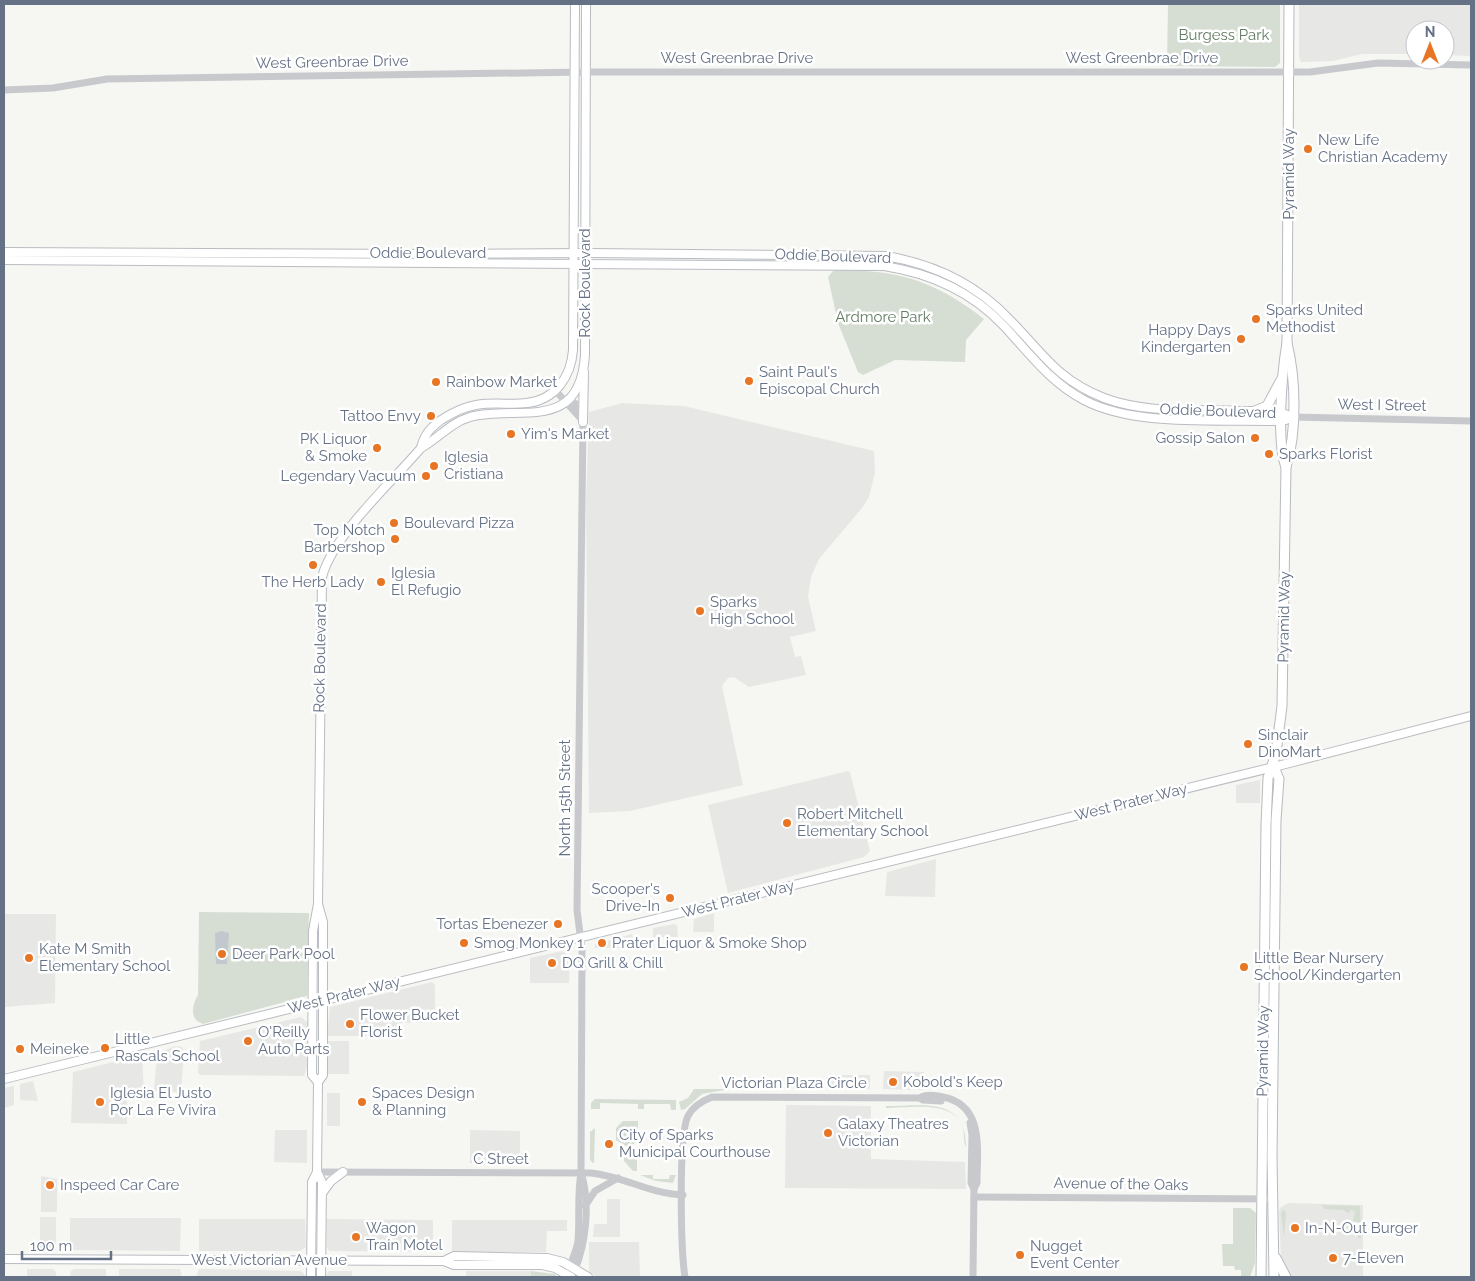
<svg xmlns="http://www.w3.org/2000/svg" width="1475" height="1281" viewBox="0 0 1475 1281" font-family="Raleway,sans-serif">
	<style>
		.built { fill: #e7e7e6 }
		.green { fill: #d6ded4 }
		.water { fill: #c1c9cf }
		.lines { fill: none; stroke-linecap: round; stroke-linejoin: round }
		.secondary-casing { stroke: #b9bcc1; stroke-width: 10 }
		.primary-casing { stroke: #b7babf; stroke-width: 11 }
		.tertiary { stroke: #c7c9cd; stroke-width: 7 }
		.secondary { stroke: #fff; stroke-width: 8 }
		.primary { stroke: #fff; stroke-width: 9 }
		.poi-dot { fill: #e77523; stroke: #fff; stroke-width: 2 }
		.labels { text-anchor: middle; stroke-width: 5; stroke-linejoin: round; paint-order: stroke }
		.park-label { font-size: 15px; fill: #647c64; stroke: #fff }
		.street-label { font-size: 15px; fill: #657185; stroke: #fff }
		.poi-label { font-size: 15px; fill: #657185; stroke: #fff; text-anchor: start }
	</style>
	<rect width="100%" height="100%" fill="#f6f7f3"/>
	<g class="built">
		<path d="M1299 4H1471V56L1445 55V30H1415V54H1362L1333 61 1301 62 1299 57Z"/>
		<path d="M622 403 684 406 874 451 875 473 869 497 862 508 819 559 811 577 808 597 816 631 790 637 795 657 801 656 806 675 749 687 734 677 728 678 722 686 743 785 630 811 589 813 586 503 589 412Z"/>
		<path d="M848 771 850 772 870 851 864 857 728 893 708 805Z"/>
		<path d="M1260 780V803H1236V785Z"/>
		<path d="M936 859 935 897 885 896 887 872Z"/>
		<path d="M714 913V932H693L694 919Z"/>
		<path d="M4 914H56L55 1003 4 1007Z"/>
		<path d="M674 924 677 925 678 937H653V928Z"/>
		<path d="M632 934 635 948H595V944Z"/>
		<path d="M562 951 570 956 569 983H530V958Z"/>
		<path d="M432 982 435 985V1022L401 1023V1036H327L330 1007Z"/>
		<path d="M301 1017 307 1022 308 1027V1065L304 1076 201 1075 198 1073 200 1041Z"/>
		<rect x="328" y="1041" width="21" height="33"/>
		<path d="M176 1046 182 1047 184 1052 181 1092 154 1091 157 1053Z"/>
		<path d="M142 1055 144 1092H127V1124L71 1123 73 1072Z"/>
		<path d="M884 1071 924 1072V1090L883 1089Z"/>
		<rect x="831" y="1075" width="39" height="14"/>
		<path d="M33 1081 38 1101 20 1100V1084Z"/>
		<path d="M14 1086V1105L4 1108V1088Z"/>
		<rect x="327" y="1093" width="13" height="33"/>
		<path d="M786 1105 871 1106V1159L965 1162 966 1189 785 1188Z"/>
		<path d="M275 1130H307V1163L274 1162Z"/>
		<path d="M470 1130 520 1131V1164L470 1163Z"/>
		<path d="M41 1176 57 1179V1212H41Z"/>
		<path d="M607 1199H620V1237H593L594 1224H607Z"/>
		<path d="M1288 1203 1363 1205V1277H1289L1281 1259 1279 1212 1280 1208Z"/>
		<path d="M40 1217H56V1247L53 1250H40Z"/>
		<path d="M70 1218H181L180 1251 73 1250 70 1247Z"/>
		<path d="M199 1219H305L306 1247 300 1251H199Z"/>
		<path d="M326 1219 433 1220V1252L329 1251 327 1247Z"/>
		<path d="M452 1220H567V1231H547L546 1252H452Z"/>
		<path d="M589 1242H639L640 1277H597L592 1274 589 1272Z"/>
		<path d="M27 1269H53L56 1272V1277H27Z"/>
		<path d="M74 1269H106V1277H70L71 1271Z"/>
		<path d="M119 1269H180L182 1277H119Z"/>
		<path d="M199 1269 301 1271 307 1277H196Z"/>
		<path d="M328 1271H352V1277H326Z"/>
		<rect x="466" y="1271" width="65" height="6"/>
	</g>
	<g class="green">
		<path d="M1168 4H1280V63L1275 67 1170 66 1167 62Z"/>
		<path d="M833 271C894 268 936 281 984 319L966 340 965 362 895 360 863 375 858 372 838 323 828 277Z"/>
		<path d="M199 912 309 913 307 996 203 1024 197 1021C190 1014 193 1003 198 995Z"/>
		<path d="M694 1089H730L702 1094 685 1109 681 1110 679 1102 688 1098Z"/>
		<path d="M595 1099 676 1100V1110H671L670 1104H644V1109H638V1104L600 1103V1109H591V1103Z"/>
		<path d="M886 1106C923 1106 966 1096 966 1147 963 1142 965 1132 962 1125 952 1100 908 1108 886 1108Z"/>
		<path d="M623 1121H638V1140L629 1148 616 1140V1128Z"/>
		<path d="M595 1128 594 1163H593L590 1160V1132Z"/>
		<path d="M635 1147 637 1149V1171H633L624 1161V1157Z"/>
		<path d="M640 1175H653V1179H669L670 1175H676L673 1183 656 1181Z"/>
		<path d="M1321 1205 1360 1206 1361 1238H1358V1222L1353 1221 1355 1211 1350 1210 1349 1213 1343 1210 1325 1209Z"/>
		<path d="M1233 1208H1250L1256 1213 1255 1263 1250 1277H1241V1270H1235L1234 1266H1223L1222 1244H1233Z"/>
		<path d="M1283 1209 1286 1213 1284 1238 1281 1214Z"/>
		<path d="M531 1271 555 1274 557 1277H531Z"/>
	</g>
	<path class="water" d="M222 931 229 933 227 964H216L215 933Z"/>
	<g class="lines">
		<g class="secondary-casing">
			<g id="secondary">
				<path d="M4 252 435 254 590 253 886 256C933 264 976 284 1009 319 1043 353 1056 379 1104 398 1147 414 1195 409 1240 411 1254 411 1281 410 1292 417"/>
				<path d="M4 260 884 266C930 273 972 292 1004 326 1030 354 1050 382 1084 400 1135 427 1218 419 1276 421L1286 420 1292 417"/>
				<path d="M583 422 584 372"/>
				<path d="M421 448C424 435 430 428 441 420 452 413 463 407 476 405 493 402 510 405 527 403 555 400 571 377 573 350L575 4"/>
				<path d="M4 1079 1274 767 1471 716"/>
				<path d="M318 1082 312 1075 313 931 318 904 322 577C333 535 392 482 421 448 439 438 450 423 470 417 517 404 580 435 585 355L586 4"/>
				<path d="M317 1172 322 1182 321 1277"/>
				<path d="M323 1192 331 1181 343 1172"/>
				<path d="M4 1259 444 1261 454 1265H542L555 1268 571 1277"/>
				<path d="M444 1261 454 1256 547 1258 563 1262 588 1277"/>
				<path d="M311 1277 312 1182 317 1172 318 1082 323 1075V922L318 904"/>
			</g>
		</g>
		<g class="primary-casing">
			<g id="primary">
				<path d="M1255 411 1267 406 1281 380"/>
				<path d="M1286 467C1276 441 1282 372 1287 343L1289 4"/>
				<path d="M1274 767 1279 779 1276 820 1272 1156 1274 1277"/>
				<path d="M1276 1258 1286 1277"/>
				<path d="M1261 1277 1266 826 1268 778 1276 753 1282 706 1286 467C1297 432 1296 379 1287 343"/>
			</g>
		</g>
		<g class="tertiary">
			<path d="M4 90 53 88 107 79 585 72H1310L1378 63 1471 65"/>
			<path d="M556 391 582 420"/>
			<path d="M566 400C578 401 582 411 583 422L577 910 582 950 581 1173C577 1196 580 1219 578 1241 576 1254 569 1263 569 1276"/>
			<path d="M1292 417 1471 421"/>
			<path d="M920 1098 923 1100 941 1101"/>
			<path d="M970 1123 972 1135 971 1183 974 1189 973 1277"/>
			<path d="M317 1172 591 1173C623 1176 650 1194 683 1195"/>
			<path d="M974 1197 1272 1199"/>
			<path d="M585 1206 595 1191 618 1178"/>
			<path d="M573 1272 575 1270C586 1242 590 1205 582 1176"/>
			<path d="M685 1277C681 1252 678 1135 688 1116 693 1106 702 1101 712 1097L920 1098C926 1094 935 1095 943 1097 985 1105 977 1151 977 1183L974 1189"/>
		</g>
		<use href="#secondary" class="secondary"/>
		<use href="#primary" class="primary"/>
	</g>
	<g class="poi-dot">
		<circle cx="1308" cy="149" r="5"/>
		<circle cx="1256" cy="319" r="5"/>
		<circle cx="1241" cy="339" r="5"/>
		<circle cx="749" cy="381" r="5"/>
		<circle cx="436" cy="382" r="5"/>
		<circle cx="431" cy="416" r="5"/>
		<circle cx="511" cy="434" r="5"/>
		<circle cx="1255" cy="438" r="5"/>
		<circle cx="377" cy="448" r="5"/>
		<circle cx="1269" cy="454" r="5"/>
		<circle cx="434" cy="466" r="5"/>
		<circle cx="426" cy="476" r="5"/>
		<circle cx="394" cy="523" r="5"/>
		<circle cx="395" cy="539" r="5"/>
		<circle cx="313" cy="565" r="5"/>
		<circle cx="381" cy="582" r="5"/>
		<circle cx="700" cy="611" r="5"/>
		<circle cx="1248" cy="744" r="5"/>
		<circle cx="787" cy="823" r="5"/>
		<circle cx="670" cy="898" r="5"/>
		<circle cx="558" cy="924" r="5"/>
		<circle cx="464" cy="943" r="5"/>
		<circle cx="602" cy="943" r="5"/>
		<circle cx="222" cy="954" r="5"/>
		<circle cx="29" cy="958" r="5"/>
		<circle cx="552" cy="963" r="5"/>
		<circle cx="1244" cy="967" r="5"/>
		<circle cx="350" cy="1024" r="5"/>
		<circle cx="248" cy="1041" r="5"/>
		<circle cx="105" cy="1048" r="5"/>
		<circle cx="20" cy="1049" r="5"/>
		<circle cx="893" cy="1082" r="5"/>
		<circle cx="100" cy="1102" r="5"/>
		<circle cx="362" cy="1102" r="5"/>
		<circle cx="828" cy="1133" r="5"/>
		<circle cx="609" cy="1144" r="5"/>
		<circle cx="50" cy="1185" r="5"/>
		<circle cx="1295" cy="1228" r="5"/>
		<circle cx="356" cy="1237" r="5"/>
		<circle cx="1020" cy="1255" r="5"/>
		<circle cx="1333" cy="1258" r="5"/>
	</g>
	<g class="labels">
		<g class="park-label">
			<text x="1224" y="40">Burgess Park</text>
			<text x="883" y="322">Ardmore Park</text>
		</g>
		<g class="street-label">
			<text x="737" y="63">West Greenbrae Drive</text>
			<text x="1142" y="63">West Greenbrae Drive</text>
			<text transform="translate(332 62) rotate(-1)" y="5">West Greenbrae Drive</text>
			<text transform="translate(1289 174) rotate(-90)" y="5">Pyramid Way</text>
			<text x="428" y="258">Oddie Boulevard</text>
			<text transform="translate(833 256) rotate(2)" y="5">Oddie Boulevard</text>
			<text transform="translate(585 283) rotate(-90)" y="5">Rock Boulevard</text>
			<text transform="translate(1382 405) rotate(1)" y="5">West I Street</text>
			<text transform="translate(1218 411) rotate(2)" y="5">Oddie Boulevard</text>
			<text transform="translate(1284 617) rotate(-89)" y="5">Pyramid Way</text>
			<text transform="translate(320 658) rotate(-89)" y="5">Rock Boulevard</text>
			<text transform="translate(565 798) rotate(-90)" y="5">North 15th Street</text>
			<text transform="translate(1131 802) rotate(-14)" y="5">West Prater Way</text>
			<text transform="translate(738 899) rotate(-14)" y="5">West Prater Way</text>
			<text transform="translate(344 995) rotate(-14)" y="5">West Prater Way</text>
			<text transform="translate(1263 1051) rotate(-89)" y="5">Pyramid Way</text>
			<text x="794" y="1088">Victorian Plaza Circle</text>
			<text x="501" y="1164">C Street</text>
			<text transform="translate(1121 1184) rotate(1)" y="5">Avenue of the Oaks</text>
			<text x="269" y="1265">West Victorian Avenue</text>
		</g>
		<g class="poi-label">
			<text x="1318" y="145">New Life<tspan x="1318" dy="17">Christian Academy</tspan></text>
			<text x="1266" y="315">Sparks United<tspan x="1266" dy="17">Methodist</tspan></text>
			<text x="1231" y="335" text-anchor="end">Happy Days<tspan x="1231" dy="17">Kindergarten</tspan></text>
			<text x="759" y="377">Saint Paul's<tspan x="759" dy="17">Episcopal Church</tspan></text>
			<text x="446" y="387">Rainbow Market</text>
			<text x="421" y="421" text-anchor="end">Tattoo Envy</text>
			<text x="521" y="439">Yim's Market</text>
			<text x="1245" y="443" text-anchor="end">Gossip Salon</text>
			<text x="367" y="444" text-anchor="end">PK Liquor<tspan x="367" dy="17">&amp; Smoke</tspan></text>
			<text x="1279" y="459">Sparks Florist</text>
			<text x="444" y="462">Iglesia<tspan x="444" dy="17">Cristiana</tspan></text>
			<text x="416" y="481" text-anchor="end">Legendary Vacuum</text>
			<text x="404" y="528">Boulevard Pizza</text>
			<text x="385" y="535" text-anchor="end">Top Notch<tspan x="385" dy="17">Barbershop</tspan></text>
			<text x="391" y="578">Iglesia<tspan x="391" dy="17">El Refugio</tspan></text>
			<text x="313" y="587" text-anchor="middle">The Herb Lady</text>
			<text x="710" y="607">Sparks<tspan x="710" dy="17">High School</tspan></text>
			<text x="1258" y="740">Sinclair<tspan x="1258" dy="17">DinoMart</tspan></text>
			<text x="797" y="819">Robert Mitchell<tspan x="797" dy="17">Elementary School</tspan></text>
			<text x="660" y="894" text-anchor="end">Scooper's<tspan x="660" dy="17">Drive-In</tspan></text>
			<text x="548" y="929" text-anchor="end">Tortas Ebenezer</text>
			<text x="474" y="948">Smog Monkey 1</text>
			<text x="612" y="948">Prater Liquor &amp; Smoke Shop</text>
			<text x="39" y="954">Kate M Smith<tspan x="39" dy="17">Elementary School</tspan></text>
			<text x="232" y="959">Deer Park Pool</text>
			<text x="1254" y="963">Little Bear Nursery<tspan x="1254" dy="17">School/Kindergarten</tspan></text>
			<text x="562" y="968">DQ Grill &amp; Chill</text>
			<text x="360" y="1020">Flower Bucket<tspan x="360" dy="17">Florist</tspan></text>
			<text x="258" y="1037">O'Reilly<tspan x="258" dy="17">Auto Parts</tspan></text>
			<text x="115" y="1044">Little<tspan x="115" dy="17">Rascals School</tspan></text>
			<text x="30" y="1054">Meineke</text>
			<text x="903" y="1087">Kobold's Keep</text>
			<text x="110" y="1098">Iglesia El Justo<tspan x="110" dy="17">Por La Fe Vivira</tspan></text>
			<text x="372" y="1098">Spaces Design<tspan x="372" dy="17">&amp; Planning</tspan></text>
			<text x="838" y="1129">Galaxy Theatres<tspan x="838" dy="17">Victorian</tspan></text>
			<text x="619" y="1140">City of Sparks<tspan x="619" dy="17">Municipal Courthouse</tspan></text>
			<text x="60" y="1190">Inspeed Car Care</text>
			<text x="366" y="1233">Wagon<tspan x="366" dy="17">Train Motel</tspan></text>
			<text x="1305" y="1233">In-N-Out Burger</text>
			<text x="1030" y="1251">Nugget<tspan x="1030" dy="17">Event Center</tspan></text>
			<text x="1343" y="1263">7-Eleven</text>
		</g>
	</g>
	<rect width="1475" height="1281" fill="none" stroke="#657185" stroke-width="10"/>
	<g transform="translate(1430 45)"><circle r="24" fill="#ffffff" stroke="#c1c6ce"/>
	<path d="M0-4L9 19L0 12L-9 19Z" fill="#e77523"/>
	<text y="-8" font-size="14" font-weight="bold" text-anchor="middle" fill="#657185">N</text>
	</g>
	<path d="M22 1251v8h89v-8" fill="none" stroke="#657185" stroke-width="2.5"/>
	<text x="30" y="1251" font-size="15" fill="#657185" stroke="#ffffff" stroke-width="4" paint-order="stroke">100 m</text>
</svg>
